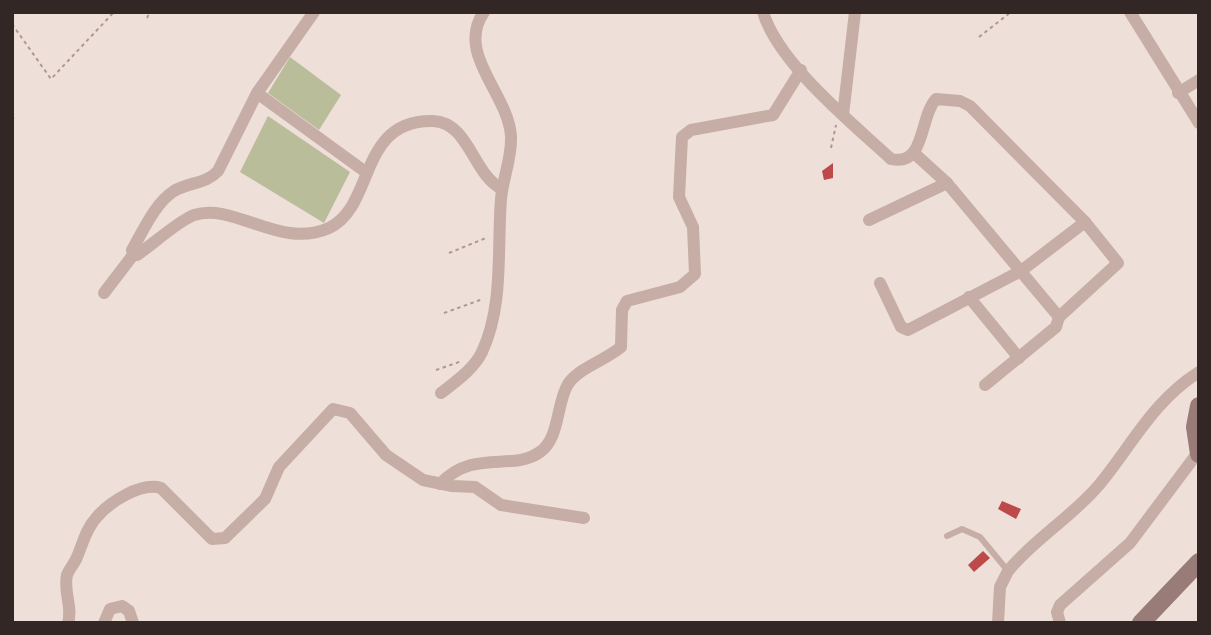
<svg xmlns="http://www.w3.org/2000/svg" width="1211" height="635" viewBox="0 0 1211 635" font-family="'Fira Sans Condensed',sans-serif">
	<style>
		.green { fill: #b9bd9a }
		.building { fill: #bd4949 }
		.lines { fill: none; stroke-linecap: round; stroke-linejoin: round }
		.path { stroke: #b19791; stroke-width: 2; stroke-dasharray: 3.5 3.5; stroke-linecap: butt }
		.lane { stroke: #c6ada6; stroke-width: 6 }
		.street { stroke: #c6ada6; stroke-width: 12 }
		.secondary { stroke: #997c78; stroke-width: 18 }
	</style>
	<rect width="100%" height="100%" fill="#efdfd9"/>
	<g class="green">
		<path d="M290 57 341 95 319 130 268 93Z"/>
		<path d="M268 116 350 172 324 223 240 172Z"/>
	</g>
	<g class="building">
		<path d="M833 163V178L824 180 822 171Z"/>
		<path d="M1002 501 1021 509 1016 519 998 509Z"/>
		<path d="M983 551 990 558 974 572 968 565Z"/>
	</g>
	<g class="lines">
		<g class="path">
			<path d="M952 13 954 12"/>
			<path d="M147 18 150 12"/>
			<path d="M12 24 51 79 114 12"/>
			<path d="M979 37 1011 12"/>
			<path d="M12 117 14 119"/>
			<path d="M831 148 836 125"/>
			<path d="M449 253 486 238"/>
			<path d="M444 313 483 299"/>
			<path d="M436 370 462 361"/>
		</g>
		<path class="lane" d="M947 536 962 529 980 537 1008 571"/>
		<g class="street">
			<path d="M763 12C778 63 852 123 891 159 926 167 919 117 936 99L960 101 970 106 1085 222 1118 263 1059 317"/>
			<path d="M1130 12 1199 123"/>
			<path d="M257 93 367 173"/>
			<path d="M1178 93 1199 80"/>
			<path d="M843 115 855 12"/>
			<path d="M915 154 947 183 1059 317 1056 327 985 385"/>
			<path d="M869 220 947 183"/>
			<path d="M133 255H137C152 245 178 221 194 215 235 202 279 250 329 228 375 207 358 119 433 121 469 122 473 175 502 189"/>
			<path d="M880 283 901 327 908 330 1021 271 1085 222"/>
			<path d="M104 293 133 255 132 250C143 231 155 203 174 191 189 182 206 184 218 171L257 93 314 12"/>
			<path d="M969 297 1019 358"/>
			<path d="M441 393C455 382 474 369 482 352 504 305 497 249 501 199 503 177 512 158 511 136 508 93 455 53 484 12"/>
			<path d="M440 484C474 448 512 472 540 452 560 438 556 404 568 384 580 367 606 360 621 347L622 310 627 301 680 287 695 274 693 227 679 197 682 137 691 130 773 115 801 70"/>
			<path d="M68 623C73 606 63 592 67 575 69 569 75 563 77 557 83 543 86 529 96 518 109 502 141 482 161 488L212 539 225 538 265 499 279 467 333 409 350 413 386 455 423 480 452 486 475 487 501 505 584 518"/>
			<path d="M104 623 110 609 122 606 129 611 133 623"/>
			<path d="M998 623 1000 587 1008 571C1034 539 1072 517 1099 485 1132 445 1153 401 1199 372"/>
			<path d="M1060 623 1057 612 1060 605 1130 543 1199 451"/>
		</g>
		<g class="secondary">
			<path d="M1199 406 1195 427 1199 454"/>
			<path d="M1141 623 1199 562"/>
		</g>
	</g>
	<rect width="1211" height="635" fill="none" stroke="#332726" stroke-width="28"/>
</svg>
